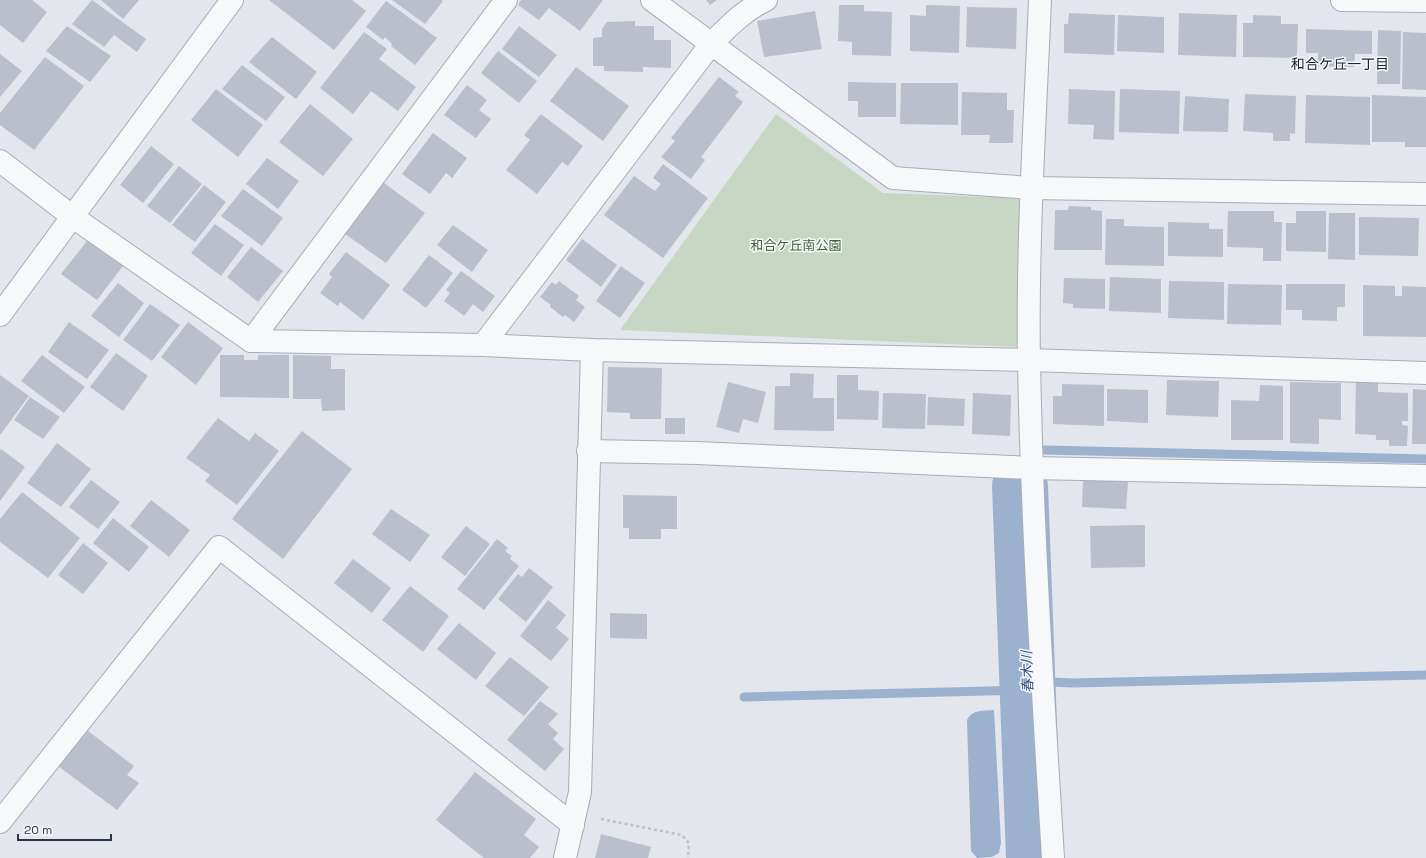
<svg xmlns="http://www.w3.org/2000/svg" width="1426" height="858" viewBox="0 0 1426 858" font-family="'Space Grotesk','Noto Sans JP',sans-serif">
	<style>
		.green { fill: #c8d7c4 }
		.water { fill: #9cb1ce }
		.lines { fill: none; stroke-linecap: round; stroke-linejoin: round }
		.stream { stroke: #9cb1ce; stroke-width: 9 }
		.river { stroke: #9cb1ce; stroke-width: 56 }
		.building { fill: #babfcb }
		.minor-casing { stroke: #a8acb7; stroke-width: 24 }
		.tertiary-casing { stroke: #a8acb7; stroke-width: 24 }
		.path { stroke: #bec1c8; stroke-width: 2.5; stroke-dasharray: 3 3; stroke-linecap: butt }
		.minor { stroke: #f7f8fa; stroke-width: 22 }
		.tertiary { stroke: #f7f8fa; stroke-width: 22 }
		.labels { text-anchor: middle; stroke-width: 3; stroke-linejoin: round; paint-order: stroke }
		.park-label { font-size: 13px; fill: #3b6336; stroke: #f4f6f9 }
		.neighbourhood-label { font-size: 14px; fill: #1c2337; stroke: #f4f6f9 }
		.water-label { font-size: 14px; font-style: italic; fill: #304e7e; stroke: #f4f6f9 }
	</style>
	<rect width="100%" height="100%" fill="#e3e6ec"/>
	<path class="green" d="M776 114 883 193 1020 198 1019 347 620 330Z"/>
	<path class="water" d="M994 710 1001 843 999 853 992 857 977 858 971 851 967 720C973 709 983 711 994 710Z"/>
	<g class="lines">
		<g class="stream">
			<path d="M1045 450 1426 459"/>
			<path d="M1027 681 1072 683 1426 675"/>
			<path d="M744 697 1027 690"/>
		</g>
		<path class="river" d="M1020 486 1034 858"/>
	</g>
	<g class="building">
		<path d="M0 0H32L47 12 23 43 0 25Z"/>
		<path d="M92 0 146 39 137 52 114 35 104 47 72 24Z"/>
		<path d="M101 0H139L123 19Z"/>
		<path d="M269 0H352L366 11 334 50Z"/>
		<path d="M392 0H441L443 1 425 24Z"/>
		<path d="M521 0H603L580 31 549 8 539 20 518 5Z"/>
		<path d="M706 0H717L710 5Z"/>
		<path d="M386 1 437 38 415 65 391 46 392 44 385 37 383 40 366 27Z"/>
		<path d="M839 5H864V11L892 12 891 56 852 55V42L838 41Z"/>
		<path d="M926 5 960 6 959 53 910 51V15L926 16Z"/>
		<path d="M967 7 1017 8 1016 49 966 47Z"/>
		<path d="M815 11 822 49 764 57 757 21Z"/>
		<path d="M1069 13 1115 15 1114 55 1064 53V24H1068Z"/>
		<path d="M1179 13 1237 15 1236 57 1178 55Z"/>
		<path d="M1118 15 1164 17V53L1117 51Z"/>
		<path d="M1253 15 1281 16V24H1298L1297 58 1243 57V23H1253Z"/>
		<path d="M635 21V26H654V40H671V68L643 67V72L604 71V66H593V38L602 37V29L607 22Z"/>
		<path d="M67 26 111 56 90 82 46 51Z"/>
		<path d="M519 26 557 55 539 77 502 49Z"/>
		<path d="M1306 29 1372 31V54H1355L1354 67 1318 66V53H1306Z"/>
		<path d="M1378 30 1401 31 1400 84H1377Z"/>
		<path d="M364 32 387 49 379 59 416 87 398 111 371 91 353 114 320 88Z"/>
		<path d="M1403 32 1426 33V90L1402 89Z"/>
		<path d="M272 37 317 72 296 99 249 62Z"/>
		<path d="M498 51 537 81 519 103 481 73Z"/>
		<path d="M0 54 22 71 0 97Z"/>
		<path d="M45 57 84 86 34 150 0 125V113Z"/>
		<path d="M242 65 285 97 266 121 222 89Z"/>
		<path d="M576 67 629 106 603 141 550 101Z"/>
		<path d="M719 77 739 92 735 96 743 102 701 157 705 160 691 179 661 157 675 141 671 138Z"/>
		<path d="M848 82 896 83V117H858V101H848Z"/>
		<path d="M901 83H958V125L900 124Z"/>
		<path d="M467 85 487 100 479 110 491 119 476 138 444 115Z"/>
		<path d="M216 89 263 125 238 157 191 120Z"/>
		<path d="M1069 89 1115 91 1114 140 1093 139 1094 125 1068 124Z"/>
		<path d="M1120 89 1180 91 1179 134 1119 132Z"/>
		<path d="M962 92 1007 93V110H1014L1013 143H989L990 135H961Z"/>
		<path d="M1245 94 1296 96 1295 134 1290 133V141H1273V133L1243 131Z"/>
		<path d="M1306 95 1370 97V145L1305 143Z"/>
		<path d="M1372 95 1426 97V147H1405V142H1372Z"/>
		<path d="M1185 96 1229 99 1228 132 1183 131Z"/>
		<path d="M310 104 353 139 323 176 279 142Z"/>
		<path d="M541 114 583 146 568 166 562 162 537 194 506 170 530 140 524 135Z"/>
		<path d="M433 133 467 158 452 178 446 173 430 194 402 174Z"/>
		<path d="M151 146 174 164 143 203 120 185Z"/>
		<path d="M267 158 299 181 278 209 246 184Z"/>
		<path d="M663 164 708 198 663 258 604 215 634 176 655 191 661 184 653 178Z"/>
		<path d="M179 166 202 184 170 223 147 206Z"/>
		<path d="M384 183 425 213 386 263 345 234Z"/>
		<path d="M204 185 226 202 195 242 172 225Z"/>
		<path d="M243 189 283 218 262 246 221 216Z"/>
		<path d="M1069 206 1091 207V210L1102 211V250H1054L1055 210H1068Z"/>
		<path d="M1228 211H1274V222H1282L1281 261H1263V248L1227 247Z"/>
		<path d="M1296 211H1326V252L1286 251V223H1296Z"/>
		<path d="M1329 213H1355V260L1328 259Z"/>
		<path d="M1359 217 1419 218 1418 256 1359 255Z"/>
		<path d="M1106 219H1124V226L1164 227V266L1105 265Z"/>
		<path d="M1168 222 1209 223V229H1223V257L1168 256Z"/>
		<path d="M215 224 244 245 221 276 191 253Z"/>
		<path d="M453 225 488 250 472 272 437 245Z"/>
		<path d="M582 239 617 265 601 287 566 260Z"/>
		<path d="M87 241 123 266 97 300 61 274Z"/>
		<path d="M251 247 283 271 258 302 227 277Z"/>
		<path d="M346 252 390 285 363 320 340 302 338 306 320 293 332 277 329 274Z"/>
		<path d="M429 255 453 273 426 308 402 290Z"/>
		<path d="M621 266 645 283 620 318 596 301Z"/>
		<path d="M461 271 495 296 483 312 473 304 464 316 444 301 450 293 446 290Z"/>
		<path d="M1110 277 1161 279V313L1109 311Z"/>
		<path d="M1064 278 1105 279V309L1073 308V304L1063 303Z"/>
		<path d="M559 281 579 296 576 300 585 307 574 322 565 315 563 317 550 307 551 305 540 297 552 282 556 285Z"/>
		<path d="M1169 281 1224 282V320L1168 318Z"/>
		<path d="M118 283 144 303 119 337 91 316Z"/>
		<path d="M1228 284 1282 285 1281 325 1227 324Z"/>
		<path d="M1286 284H1345V307H1337V321L1302 320V310H1286Z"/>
		<path d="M1363 285 1395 286V296H1402V286L1426 287V337L1363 336Z"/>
		<path d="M150 304 180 325 152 361 123 340Z"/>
		<path d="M69 322 109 350 87 379 48 352Z"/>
		<path d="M188 322 223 348 196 385 161 357Z"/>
		<path d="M116 353 148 376 123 411 90 387Z"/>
		<path d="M42 355 85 387 64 413 21 381Z"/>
		<path d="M220 355H244V360H258V355H289V398L220 397Z"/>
		<path d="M293 355 331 356V369H345V410L322 411 321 399H293Z"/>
		<path d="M608 367 662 368 661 419H630V413L607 412Z"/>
		<path d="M790 373 814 374 813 398H834V431L774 430 775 386H790Z"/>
		<path d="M0 375 29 396 0 435Z"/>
		<path d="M837 375H858V390L879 391 878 420 837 419Z"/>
		<path d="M1167 380 1219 381 1218 417 1166 415Z"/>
		<path d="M1356 381H1378V392L1408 393V421H1402V425L1408 426 1407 446H1389V440H1376V435L1355 434Z"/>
		<path d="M728 382 766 392 758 423 743 419 739 433 716 427Z"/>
		<path d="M1290 382 1341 383V420L1319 419V444L1290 443Z"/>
		<path d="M1062 384 1104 385V426L1053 424V396H1062Z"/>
		<path d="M1260 385 1283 386V440H1231V400L1259 401Z"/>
		<path d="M1107 389 1148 390V423L1107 421Z"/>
		<path d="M1413 389 1426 390V444H1412Z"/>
		<path d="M883 393 926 394 925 429 882 428Z"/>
		<path d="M973 393 1011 395 1010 436 972 434Z"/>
		<path d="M30 397 60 417 43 439 14 420Z"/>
		<path d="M928 397 965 399 964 426 927 425Z"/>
		<path d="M218 418 249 441 255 433 279 451 237 505 205 481 210 475 186 458Z"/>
		<rect x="665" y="418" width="20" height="16"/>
		<path d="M302 431 352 469 283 559 232 519Z"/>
		<path d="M57 443 91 469 61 507 27 483Z"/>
		<path d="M1 449 25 467 0 501V450Z"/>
		<path d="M1083 479 1128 482 1126 509 1082 507Z"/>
		<path d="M91 480 120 502 98 529 69 507Z"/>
		<path d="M22 492 80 538 48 578 0 542V519Z"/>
		<path d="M623 495 677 496V529H661V539H629V528H623Z"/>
		<path d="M151 500 190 530 169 557 130 526Z"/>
		<path d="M391 509 430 535 410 562 372 534Z"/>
		<path d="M113 518 149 547 129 572 93 543Z"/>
		<path d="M1145 525V567L1091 568 1090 526Z"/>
		<path d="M466 526 490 544 465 576 441 557Z"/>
		<path d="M497 539 508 548 505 551 512 556 510 559 519 566 484 610 457 589Z"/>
		<path d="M83 543 108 563 83 594 58 575Z"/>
		<path d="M353 559 391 588 372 613 334 583Z"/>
		<path d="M529 568 553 587 526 622 498 599 518 574 522 577Z"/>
		<path d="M410 586 449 616 423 652 382 620Z"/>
		<path d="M548 600 566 615 556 628 569 639 551 661 520 636Z"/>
		<path d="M610 613 647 614V639L610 638Z"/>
		<path d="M459 623 496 653 476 680 437 649Z"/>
		<path d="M510 657 549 687 524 716 485 686Z"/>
		<path d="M540 701 558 714 548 724 558 733 553 739 564 749 545 771 507 740Z"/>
		<path d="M88 731 134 766 127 775 139 783 117 810 58 766Z"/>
		<path d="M475 772 536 819 524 835 539 847 530 858H484L436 820Z"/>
		<path d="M601 834 651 847 648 858H595Z"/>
	</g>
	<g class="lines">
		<g class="minor-casing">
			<g id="minor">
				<path d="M652 0 893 178 1031 188 1426 194"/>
				<path d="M1040 0C1035 121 1027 242 1029 362 1032 528 1043 693 1053 858"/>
				<path d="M1342 0 1426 1"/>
				<path d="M0 161 73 217 251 341 483 345 592 350 1029 360 1426 373"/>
				<path d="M251 341 506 0"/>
				<path d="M483 345 711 44C728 27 744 10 766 0"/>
				<path d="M588 451 697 453 1032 468 1426 476"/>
				<path d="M0 822 219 547 573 825"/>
				<path d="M565 858 580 792 592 350"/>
			</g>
		</g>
		<g class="tertiary-casing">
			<path id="tertiary" d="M0 315 232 0"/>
		</g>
		<path class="path" d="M601 819 682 835 689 843 688 858"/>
		<use href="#minor" class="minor"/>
		<use href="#tertiary" class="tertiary"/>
	</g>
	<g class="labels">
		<g class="park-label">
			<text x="796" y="250">和合ケ丘南公園</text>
		</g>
		<g class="neighbourhood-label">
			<text x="1340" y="69">和合ケ丘一丁目</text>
		</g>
		<g class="water-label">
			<text transform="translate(1027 672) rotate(-92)" y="5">春木川</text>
		</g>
	</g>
	<path d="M18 834v6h93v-6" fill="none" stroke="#2a3246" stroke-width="2"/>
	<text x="24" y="834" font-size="12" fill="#2a3246" stroke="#f4f6f9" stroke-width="3" paint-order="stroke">20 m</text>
</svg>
